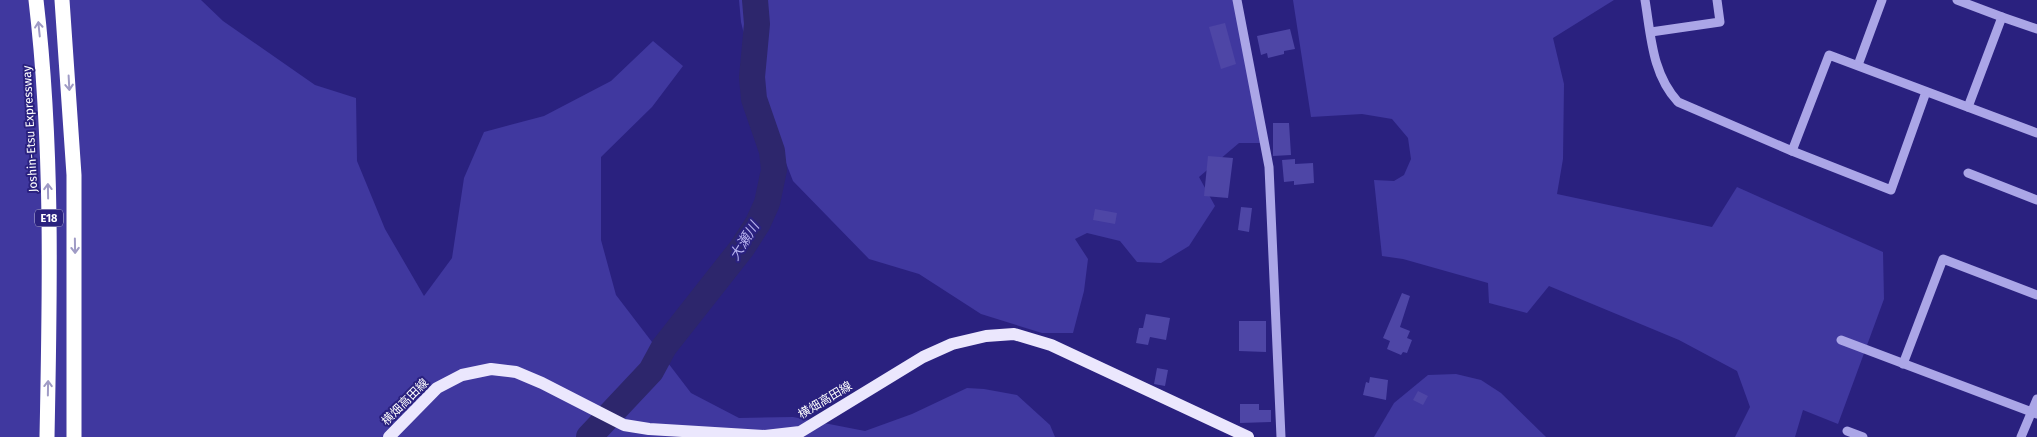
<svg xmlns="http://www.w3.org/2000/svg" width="2037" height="437" viewBox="0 0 2037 437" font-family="'Fira Sans','Noto Sans JP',sans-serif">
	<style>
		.green { fill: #40389f }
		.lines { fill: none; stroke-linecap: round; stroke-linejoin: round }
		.river { stroke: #2d266c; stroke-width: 26 }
		.building { fill: #4e46a6 }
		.minor { stroke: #aba6e7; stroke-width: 9 }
		.major { stroke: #ebe7fd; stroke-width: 12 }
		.highway { stroke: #fff; stroke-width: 15 }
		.oneway { stroke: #9f9bc5 }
		.labels { text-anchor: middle; stroke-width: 4; stroke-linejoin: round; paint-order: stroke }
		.shield { fill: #2a217f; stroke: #bfbcd9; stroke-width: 1 }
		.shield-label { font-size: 11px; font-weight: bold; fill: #fff }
		.street-label { font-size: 12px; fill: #fff; stroke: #2a217f }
		.water-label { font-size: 14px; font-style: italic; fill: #b6b1ef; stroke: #2a217f }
	</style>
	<rect width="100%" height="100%" fill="#2a217f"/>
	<g class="green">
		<path d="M0 0H201L223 21 315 85 356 98 357 161 385 229 424 296 452 258 464 178 484 132 544 116 611 81 653 41 683 66 652 107 601 157V240L616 295 691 393 739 418 793 417 865 431 912 414 967 388 984 389 1017 395 1050 425 1055 437H0Z"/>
		<path d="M739 0H1239L1261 143H1239L1199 177 1215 206 1189 246 1161 263 1137 262 1120 241 1087 233 1075 239 1088 259 1084 291 1073 333H1042L981 314 919 274 869 259 793 181 758 91 741 22Z"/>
		<path d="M1293 0H1614L1553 38 1564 84 1563 159 1557 194 1712 227 1737 187 1883 252 1884 299 1838 424 1803 410 1795 437H1735L1750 407 1737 371 1679 340 1549 286 1527 313 1489 303 1488 283 1403 259 1382 256 1374 180 1394 181 1404 175 1411 159 1408 138 1392 119 1362 114 1311 117Z"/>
		<path d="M1456 374 1481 380 1501 393 1546 437H1374L1394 403 1428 375Z"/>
	</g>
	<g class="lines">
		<path class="river" d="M589 437 651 371 664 347 742 248 758 223 767 203 774 170 772 151 754 99 752 77 757 24 755 0"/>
	</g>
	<g class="building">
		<path d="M1225 23 1236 64 1221 69 1209 27Z"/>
		<path d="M1290 29 1295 49 1284 51V54L1268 58 1267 53 1261 55 1257 36Z"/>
		<path d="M1273 123H1289L1291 155 1273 156Z"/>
		<path d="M1208 156 1233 158 1228 198 1204 196Z"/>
		<path d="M1295 159V164L1313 163 1314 183 1294 185V181L1284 182 1282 160Z"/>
		<path d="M1241 207 1252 208 1249 232 1238 230Z"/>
		<path d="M1095 209 1117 213 1115 224 1093 220Z"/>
		<path d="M1402 293 1410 296 1400 327 1410 331 1407 338 1412 340 1407 353 1403 352 1401 355 1387 349 1390 341 1383 338Z"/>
		<path d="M1146 314 1170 318 1166 340 1150 337 1148 345 1136 343 1139 328H1143Z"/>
		<path d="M1239 321H1266V352L1239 351Z"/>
		<path d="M1157 368 1168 370 1165 386 1154 384Z"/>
		<path d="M1370 377 1388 380 1386 400 1363 395 1366 382 1369 383Z"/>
		<path d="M1418 391 1428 396 1423 405 1413 400Z"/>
		<path d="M1240 404H1259V410H1271V422L1240 423Z"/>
	</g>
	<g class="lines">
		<g class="minor">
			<path d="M1237 0 1269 167 1281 437"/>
			<path d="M1645 0C1651 36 1652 74 1678 102L1792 151 1829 55 2037 133"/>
			<path d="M1957 0 2002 17"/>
			<path d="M1651 32 1720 22 1717 0"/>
			<path d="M1858 65 1882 0"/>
			<path d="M1968 107 2002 17 2037 29"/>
			<path d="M1792 151 1891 190 1926 92"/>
			<path d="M1968 173 2037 200"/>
			<path d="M1841 340 2037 414"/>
			<path d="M1903 364 1943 259 2037 295"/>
			<path d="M1847 431 1863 437"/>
			<path d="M2021 437 2037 399"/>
		</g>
		<path class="major" d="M389 437 437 388 462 375 491 369 516 372 542 383 624 425 649 429 765 436 800 432 923 357 952 344 986 336 1014 334 1051 345 1248 437"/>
		<g class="highway">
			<path d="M36 0C53 145 50 291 47 437"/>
			<path d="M62 0 74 175V437"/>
		</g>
	</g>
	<defs><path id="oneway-shaft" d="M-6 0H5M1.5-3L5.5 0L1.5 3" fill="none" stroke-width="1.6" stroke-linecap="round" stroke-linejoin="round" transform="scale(1.25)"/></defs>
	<g class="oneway">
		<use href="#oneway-shaft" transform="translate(39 29) rotate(-96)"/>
		<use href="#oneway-shaft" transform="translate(69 83) rotate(87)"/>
		<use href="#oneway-shaft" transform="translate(48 191) rotate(-91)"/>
		<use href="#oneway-shaft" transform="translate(75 246) rotate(89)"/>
		<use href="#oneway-shaft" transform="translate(48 388) rotate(-89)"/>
	</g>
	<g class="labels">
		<rect class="shield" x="35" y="209.5" width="28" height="17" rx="4"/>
		<g class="shield-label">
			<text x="49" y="222">E18</text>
		</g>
		<g class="street-label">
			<text transform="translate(30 129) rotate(-93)" y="4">Joshin-Etsu Expressway</text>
			<text transform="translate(825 400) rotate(-31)" y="4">横畑高田線</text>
			<text transform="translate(405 402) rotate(-45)" y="4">横畑高田線</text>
		</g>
		<g class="water-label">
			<text transform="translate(744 241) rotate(-58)" y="5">大瀬川</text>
		</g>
	</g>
</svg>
